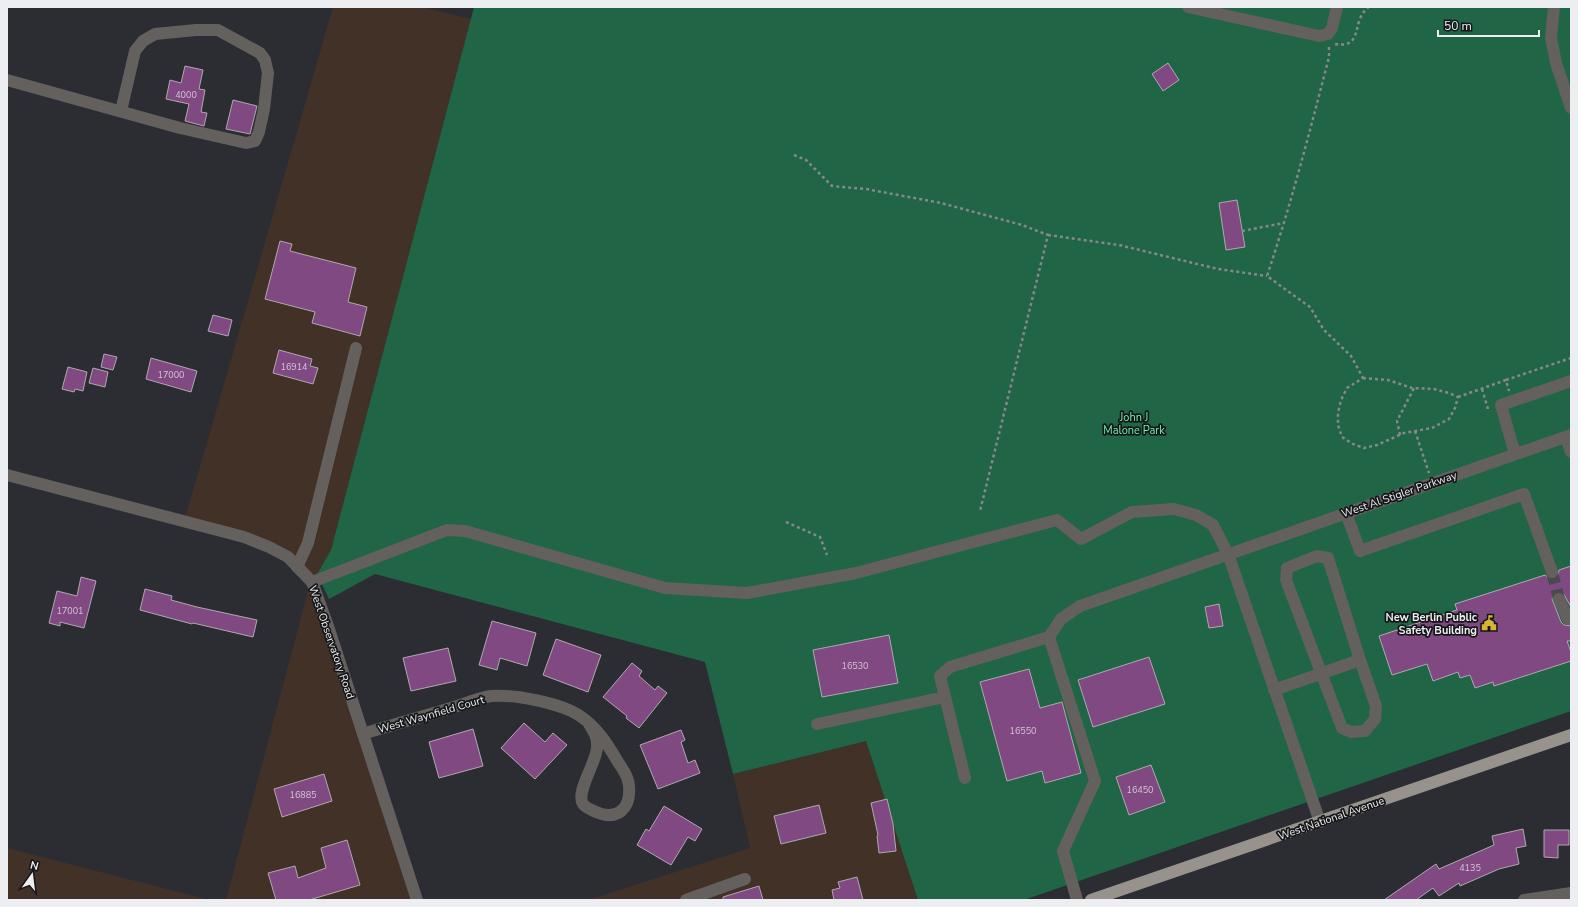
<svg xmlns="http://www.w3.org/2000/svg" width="1578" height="907" viewBox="0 0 1578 907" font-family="'Nunito Sans',sans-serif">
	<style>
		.commercial { fill: #423127 }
		.green { fill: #206545 }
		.building { fill: #804982; stroke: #afa9af }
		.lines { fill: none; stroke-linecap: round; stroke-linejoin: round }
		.minor-tunnel { stroke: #494a50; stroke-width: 12; stroke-dasharray: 12 6; stroke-linecap: butt }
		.path { stroke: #87888d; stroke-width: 2.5; stroke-dasharray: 3 3; stroke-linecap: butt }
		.minor { stroke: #63605e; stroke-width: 12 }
		.major { stroke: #98928d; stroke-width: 12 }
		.labels { text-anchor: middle; stroke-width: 3.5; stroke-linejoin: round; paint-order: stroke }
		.number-label { font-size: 9px; fill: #d2c5d6 }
		.park-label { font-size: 11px; fill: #78efb2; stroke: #151618 }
		.street-label { font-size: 11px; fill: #edeef2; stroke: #151618 }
		.poi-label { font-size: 11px; font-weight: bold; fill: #edeef2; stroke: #151618; text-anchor: end }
	</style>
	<rect width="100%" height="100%" fill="#2c2d33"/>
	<g class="commercial">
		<path d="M333 7H421L471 19 331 550 312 582 288 557 184 522Z"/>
		<path d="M309 587 317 606 411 900H226Z"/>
		<path d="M866 740 918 900H588L750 848 733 774Z"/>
		<path d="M7 848 210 900H7Z"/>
	</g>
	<path class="green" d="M474 7H1571V711L1024 900H918L866 741 733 774 705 662 375 574 329 599 317 574 331 550Z"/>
	<g class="building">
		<path d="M1168 63 1179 80 1163 91 1152 74Z"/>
		<path d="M185 66 203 70 199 89 205 90 201 112 207 113 204 126 185 121 189 104 166 99 170 80 181 83Z"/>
		<path d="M233 100 257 106 250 134 226 129Z"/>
		<path d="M1237 200 1245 247 1226 250 1219 203Z"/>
		<path d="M280 241 292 244 290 251 356 268 348 302 367 307 360 336 312 323 315 312 265 299Z"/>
		<path d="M213 315 232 320 228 336 208 331Z"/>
		<path d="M279 350 312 359 310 366 318 368 313 384 273 373Z"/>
		<path d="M104 354 117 357 113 370 101 367Z"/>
		<path d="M151 358 197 371 191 392 146 379Z"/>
		<path d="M68 367 87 372 83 391 75 389 74 392 62 389Z"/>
		<path d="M93 368 108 372 105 387 89 383Z"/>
		<path d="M1571 566V607L1563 593 1556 592 1552 599 1561 622 1564 625 1571 626V641H1567L1571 652V661L1494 686 1493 682 1475 688 1470 675 1460 678 1458 672 1433 681 1427 664 1392 675 1379 636 1457 610 1455 604 1545 575 1550 579H1555L1558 577 1559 570Z"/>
		<path d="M81 577 96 581 84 628 60 622V626L49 623 57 591 77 596Z"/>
		<path d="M145 589 172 596 171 600 197 607 257 620 253 637 193 623 192 624 140 610Z"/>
		<path d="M1219 604 1223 626 1209 628 1205 607Z"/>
		<path d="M492 621 536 633 527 666 500 658 497 670 479 665Z"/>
		<path d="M889 635 898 683 822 697 813 650Z"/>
		<path d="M556 639 601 655 588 692 543 675Z"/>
		<path d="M448 648 456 681 411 691 403 658Z"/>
		<path d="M1149 657 1165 704 1093 727 1078 680Z"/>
		<path d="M632 663 642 671 639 676 655 690 658 686 667 693 639 728 626 718 627 716 603 697Z"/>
		<path d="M1029 669 1040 708 1062 702 1081 773 1045 783 1042 771 1007 781 980 682Z"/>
		<path d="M524 723 545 742 553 733 567 745 535 779 501 748Z"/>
		<path d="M473 729 483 766 439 778 429 742Z"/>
		<path d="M681 730 685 740 681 742 688 763 695 760 700 773 658 789 640 745Z"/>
		<path d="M1151 765 1165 802 1129 815 1116 777Z"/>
		<path d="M324 774 332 801 282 817 274 789Z"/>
		<path d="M887 799 893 824 896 851 879 853 877 836 878 835 871 803Z"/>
		<path d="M819 805 826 833 781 844 774 816Z"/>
		<path d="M664 806 702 829 695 841 688 837 671 865 637 845 646 829 649 831Z"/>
		<path d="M1523 829 1526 846 1516 848 1519 864 1499 869 1460 886 1459 883 1439 896 1433 888 1416 900H1384L1436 864 1439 869 1494 845 1492 836Z"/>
		<path d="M1544 830H1569V845H1558V858L1544 857Z"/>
		<path d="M347 840 360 885 309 900H276L268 873 295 866 298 878 326 868 321 848Z"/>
		<path d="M857 877 863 900H834L832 890 840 888 838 882Z"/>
		<path d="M759 886 763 900H723V897Z"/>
	</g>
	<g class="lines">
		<path class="minor-tunnel" d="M1552 572 1559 599"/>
		<g class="path">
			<path d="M1335 44C1365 49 1350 20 1369 7"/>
			<path d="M1329 47V57C1310 131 1291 204 1267 276L1310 307 1324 330 1351 356 1363 378"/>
			<path d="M794 155 806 160 832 186 866 189 941 203 1022 225 1048 235 980 511"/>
			<path d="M1242 231 1284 223"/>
			<path d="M1048 235 1119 245 1218 269 1267 276"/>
			<path d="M1363 378 1388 380 1412 388 1434 389 1449 393 1458 397 1455 408 1449 419 1432 428 1404 433 1377 445 1364 448 1353 444 1342 437 1338 425V413L1341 400 1347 388Z"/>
			<path d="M1506 380 1571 358"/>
			<path d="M1482 389 1488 409"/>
			<path d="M1458 397 1506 380 1509 391"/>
			<path d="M1415 431 1429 473"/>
			<path d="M1400 435 1397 421 1414 388"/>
			<path d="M786 522 820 537 827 555"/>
		</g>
		<g class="minor">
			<path d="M1188 7 1319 36 1328 34 1332 28 1337 7"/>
			<path d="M1554 7 1551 38 1556 63 1571 108"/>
			<path d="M7 80 180 128 246 143 255 141 259 132 264 109 268 73 265 60 260 53 218 30H196L155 34 143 41 135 51 121 111"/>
			<path d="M1566 437 1571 452"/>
			<path d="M1515 454 1501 405 1571 381"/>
			<path d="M7 475 244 537 269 547 288 557 312 582 328 626 417 900"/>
			<path d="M1346 513 1360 551 1524 494 1552 572"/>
			<path d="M297 567 308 543 356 348"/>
			<path d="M312 582 447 530 465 531 665 588 747 593 856 573 1057 520 1081 539 1132 512 1174 509 1196 515 1213 525 1228 554 1320 822"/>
			<path d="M1559 599 1568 619H1571"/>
			<path d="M1274 690C1303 680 1332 670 1360 660L1328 558 1317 556 1287 568 1286 580 1342 728 1351 732 1365 731 1375 719 1376 706 1360 660"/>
			<path d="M817 724 945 697"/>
			<path d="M363 734C392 725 421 717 451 708 464 704 478 698 491 696 514 694 561 703 580 716 597 727 608 745 618 762 623 769 629 778 629 786 631 809 617 821 596 812 592 810 586 808 583 804 575 792 597 762 597 747 598 738 594 732 589 724"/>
			<path d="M965 778 940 676 950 667 1049 637"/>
			<path d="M686 900 745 879"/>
			<path d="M1077 900 1063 851 1095 781 1049 637 1061 619 1080 606 1571 435"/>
			<path d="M1524 900 1571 893"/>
		</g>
		<path class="major" d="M1091 900 1571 735"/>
	</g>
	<defs>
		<g id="civic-bare" transform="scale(1.2)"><path d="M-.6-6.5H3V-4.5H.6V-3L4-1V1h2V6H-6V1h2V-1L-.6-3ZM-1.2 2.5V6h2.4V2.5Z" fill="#d6b534" stroke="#151618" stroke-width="2.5" paint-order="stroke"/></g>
	</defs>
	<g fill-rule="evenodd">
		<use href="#civic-bare" x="1489" y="623"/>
	</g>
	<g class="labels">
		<g class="number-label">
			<text x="186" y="98">4000</text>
			<text x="294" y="370">16914</text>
			<text x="171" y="378">17000</text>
			<text x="70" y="614">17001</text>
			<text x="855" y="669">16530</text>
			<text x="1023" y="734">16550</text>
			<text x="1140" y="793">16450</text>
			<text x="303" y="798">16885</text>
			<text x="1470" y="871">4135</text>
		</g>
		<g class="park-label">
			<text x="1134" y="421">John J<tspan x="1134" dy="13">Malone Park</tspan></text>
		</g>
		<g class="street-label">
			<text transform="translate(1399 494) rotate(-19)" y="4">West Al Stigler Parkway</text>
			<text transform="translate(332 642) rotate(71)" y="4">West Observatory Road</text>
			<text transform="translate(431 714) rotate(-16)" y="4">West Waynfield Court</text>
			<text transform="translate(1331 818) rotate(-19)" y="4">West National Avenue</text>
		</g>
		<g class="poi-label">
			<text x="1477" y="621">New Berlin Public<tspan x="1477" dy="13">Safety Building</tspan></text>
		</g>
	</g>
	<rect width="1578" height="907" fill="none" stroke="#edeef2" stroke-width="16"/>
	<g transform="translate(32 875) rotate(14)" stroke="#151618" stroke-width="3" paint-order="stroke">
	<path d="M0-3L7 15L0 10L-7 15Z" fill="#edeef2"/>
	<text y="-6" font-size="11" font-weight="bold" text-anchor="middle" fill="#edeef2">N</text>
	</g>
	<path d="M1438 30v6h101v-6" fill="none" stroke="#edeef2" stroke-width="2"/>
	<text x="1444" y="30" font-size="12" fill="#edeef2" stroke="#151618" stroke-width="3" paint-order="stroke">50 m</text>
</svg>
